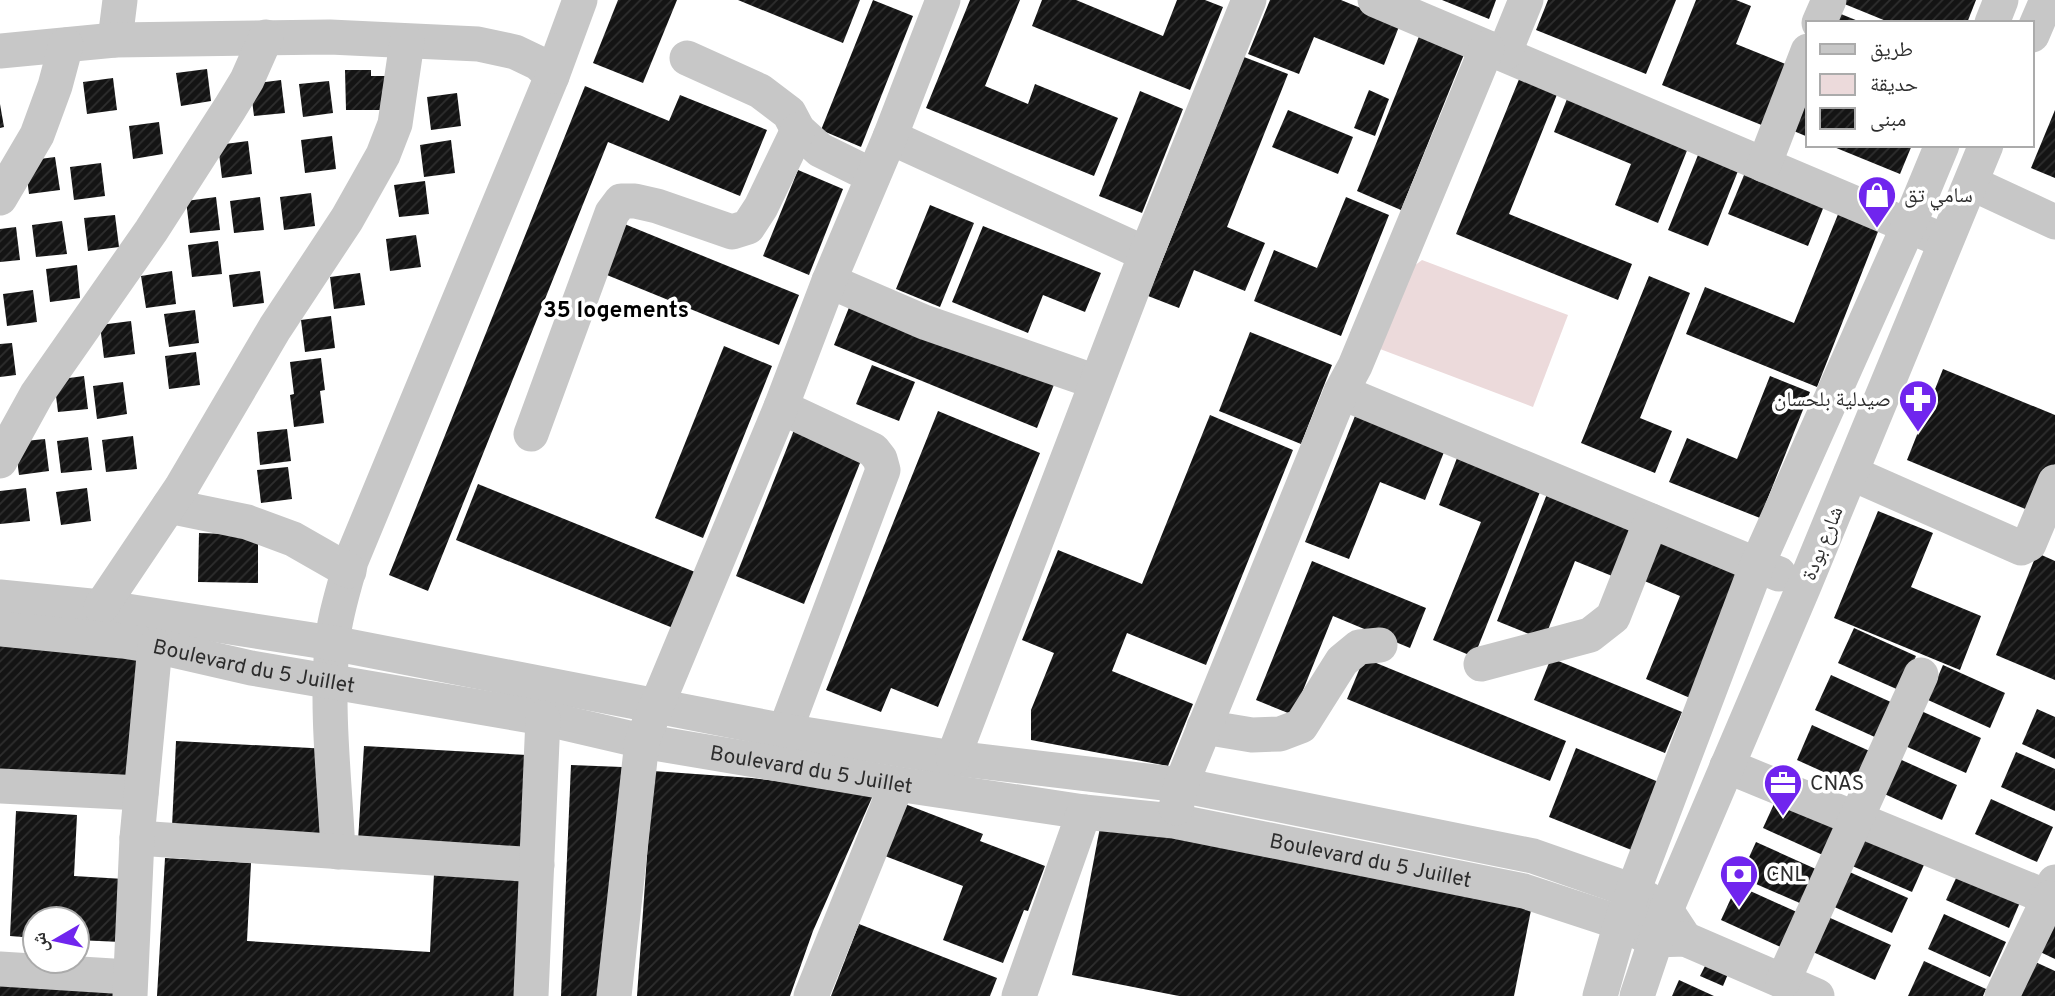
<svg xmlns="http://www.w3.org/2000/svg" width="2055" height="996" viewBox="0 0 2055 996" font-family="Overpass,'Noto Naskh Arabic',sans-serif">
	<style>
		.green { fill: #ecdadb }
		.building { fill: url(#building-hatch) }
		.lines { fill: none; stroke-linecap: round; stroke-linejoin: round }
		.minor { stroke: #c7c7c7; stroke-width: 35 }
		.labels { text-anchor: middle; stroke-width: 7; stroke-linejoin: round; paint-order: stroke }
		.poi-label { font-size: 21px; fill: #2d2d2d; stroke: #fff; text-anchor: start }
		.street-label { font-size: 21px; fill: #2d2d2d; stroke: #fff }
		.neighbourhood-label { font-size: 23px; font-weight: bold; fill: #000; stroke: #fff }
	</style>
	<defs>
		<pattern id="building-hatch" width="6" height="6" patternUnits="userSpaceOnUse" patternTransform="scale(1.75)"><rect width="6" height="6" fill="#141414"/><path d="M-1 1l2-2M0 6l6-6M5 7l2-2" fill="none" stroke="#2e2e2e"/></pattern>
	</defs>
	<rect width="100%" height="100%" fill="#fff"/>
	<path class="green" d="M1422 260 1568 315 1533 407 1380 349 1410 269Z"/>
	<g class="building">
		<path d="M618 0H677L643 83 593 63Z"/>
		<path d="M738 0H860L843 43Z"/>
		<path d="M873 0 913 16 861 147 821 130Z"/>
		<path d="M970 0H1020L985 86 1028 104 1035 84 1118 118 1094 176 926 108Z"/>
		<path d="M1042 0H1076L1163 36 1177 0H1205L1223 7 1190 90 1032 26Z"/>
		<path d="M1270 0H1341L1400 24 1384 65 1314 37 1299 74 1248 54Z"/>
		<path d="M1442 0H1496L1489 19Z"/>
		<path d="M1548 0H1676L1646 74 1536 30Z"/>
		<path d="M1696 0H1736L1751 6 1736 44 1793 67 1769 128 1662 85Z"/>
		<path d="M1843 0H1976L1967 23H1891L1842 3Z"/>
		<path d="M1836 12 1863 23H1831Z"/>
		<path d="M1422 29 1467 47 1401 210 1357 191Z"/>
		<path d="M1244 57 1288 74 1227 227 1265 243 1245 291 1194 270 1179 308 1148 296Z"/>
		<path d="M207 69 211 101 181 106 176 73Z"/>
		<path d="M345 70H371V76H386V110H346Z"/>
		<path d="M1522 72 1560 87 1509 214 1632 264 1618 300 1456 234Z"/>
		<path d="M113 78 117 110 87 114 83 82Z"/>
		<path d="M281 80 285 113 254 116 250 84Z"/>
		<path d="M329 81 333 113 303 117 299 84Z"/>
		<path d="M1808 81V137L1789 129Z"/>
		<path d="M585 86 669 121 680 95 767 130 740 196 608 142 428 591 389 575Z"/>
		<path d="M1571 89 1692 138 1658 223 1615 205 1631 164 1554 132Z"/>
		<path d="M1369 90 1389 99 1375 136 1354 128Z"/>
		<path d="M1140 91 1183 109 1142 213 1099 196Z"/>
		<path d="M457 93 461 126 431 130 427 97Z"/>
		<path d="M0 104 4 127 0 128Z"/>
		<path d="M1288 110 1353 137 1338 174 1272 147Z"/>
		<path d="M2055 110V178L2031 168Z"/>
		<path d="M159 122 163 154 133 159 129 126Z"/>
		<path d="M332 136 336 169 305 173 301 140Z"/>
		<path d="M451 140 455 173 424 177 420 145Z"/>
		<path d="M248 141 252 174 222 178 218 145Z"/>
		<path d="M1702 145 1742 161 1708 246 1668 230Z"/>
		<path d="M1829 145H1912L1900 174Z"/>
		<path d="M55 157 60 190 29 194 25 161Z"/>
		<path d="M101 163 105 196 74 200 70 167Z"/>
		<path d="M1749 163 1828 196 1808 246 1728 214Z"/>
		<path d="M798 170 843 189 809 275 763 256Z"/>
		<path d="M425 181 429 214 399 217 394 185Z"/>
		<path d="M311 193 315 226 284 230 280 197Z"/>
		<path d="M216 197 220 230 190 233 186 201Z"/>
		<path d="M260 197 264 230 234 233 230 201Z"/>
		<path d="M1346 197 1389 215 1341 336 1254 301 1274 250 1317 268Z"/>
		<path d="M1843 202 1883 219 1817 387 1686 334 1705 287 1794 323Z"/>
		<path d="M930 205 974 223 940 307 896 289Z"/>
		<path d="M115 215 119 247 88 251 84 218Z"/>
		<path d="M62 221 67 254 36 257 32 225Z"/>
		<path d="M622 223 799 295 779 345 602 273Z"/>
		<path d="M983 226 1101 273 1085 312 1043 295 1028 333 952 302Z"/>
		<path d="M16 227 20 260 0 262V229Z"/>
		<path d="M416 235 421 267 390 271 386 239Z"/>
		<path d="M218 241 222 274 192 277 188 245Z"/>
		<path d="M77 265 80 298 50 302 46 269Z"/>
		<path d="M172 271 176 304 146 308 141 276Z"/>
		<path d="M260 271 264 303 233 307 229 275Z"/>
		<path d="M360 273 365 305 334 309 330 277Z"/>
		<path d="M1649 276 1690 293 1640 418 1672 431 1655 473 1581 443Z"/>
		<path d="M33 290 37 322 7 326 3 294Z"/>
		<path d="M852 300 1055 382 1037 428 834 345Z"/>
		<path d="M195 310 199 343 169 347 164 314Z"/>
		<path d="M331 316 335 348 305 352 301 320Z"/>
		<path d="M131 321 135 354 104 358 100 325Z"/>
		<path d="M1250 332 1332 365 1301 444 1219 411Z"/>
		<path d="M12 343 16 375 0 377V344Z"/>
		<path d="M724 346 772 366 703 538 655 518Z"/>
		<path d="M196 352 200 385 169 389 165 356Z"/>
		<path d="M321 358 325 390 320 391 324 423 294 427 290 395 294 394 290 362Z"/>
		<path d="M872 365 915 382 899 421 856 404Z"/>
		<path d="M1943 369 2055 415V464L2035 513 1907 460Z"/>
		<path d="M84 376 88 409 58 412 54 380Z"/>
		<path d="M1770 376 1810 392 1760 518 1669 482 1687 438 1737 459Z"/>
		<path d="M123 382 127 414 97 419 93 386Z"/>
		<path d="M938 411 1040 453 938 707 891 688 881 712 826 690Z"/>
		<path d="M1210 415 1293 450 1206 665 1127 633 1112 671 1193 704 1168 766 1031 740V710L1054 653 1022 640 1058 550 1142 584Z"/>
		<path d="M1355 416 1444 452 1425 500 1380 482 1349 559 1305 542Z"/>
		<path d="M287 429 291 461 260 465 257 432Z"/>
		<path d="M794 430 862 458 804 604 736 576Z"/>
		<path d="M133 436 137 469 106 472 102 440Z"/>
		<path d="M88 437 92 470 61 473 57 441Z"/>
		<path d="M45 439 49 471 19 475 15 442Z"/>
		<path d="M1457 458 1540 492 1474 657 1433 640 1481 522 1439 505Z"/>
		<path d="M288 467 292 499 261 503 257 470Z"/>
		<path d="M478 484 695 572 673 628 456 540Z"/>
		<path d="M26 488 30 521 0 524V491Z"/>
		<path d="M87 488 91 521 61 525 56 492Z"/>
		<path d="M1547 494 1641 532 1622 580 1575 561 1544 640 1497 621Z"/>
		<path d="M1878 511 1933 533 1911 587 1981 616 1960 670 1834 618Z"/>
		<path d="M199 533 258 535V583L198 582Z"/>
		<path d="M1651 538 1740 574 1690 698 1646 679 1680 596 1635 577Z"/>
		<path d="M2037 553 2055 561V680L1996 655Z"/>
		<path d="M1312 561 1426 608 1410 648 1333 616 1293 715 1256 700Z"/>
		<path d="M1854 628 1916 656 1901 691 1838 663Z"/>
		<path d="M0 643 143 651 136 781 0 774Z"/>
		<path d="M1364 658 1566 741 1550 781 1347 699Z"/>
		<path d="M1551 658 1682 712 1665 753 1534 700Z"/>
		<path d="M1943 665 2005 693 1990 728 1928 700Z"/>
		<path d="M1831 675 1893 703 1877 738 1815 710Z"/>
		<path d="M2037 709 2055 717V759L2022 744Z"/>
		<path d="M1919 710 1981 738 1966 773 1903 745Z"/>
		<path d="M1812 725 1874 753 1859 788 1797 760Z"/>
		<path d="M176 741 330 749 325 835 172 827Z"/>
		<path d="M364 746 527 755 521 850 358 841Z"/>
		<path d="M1576 748 1666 785 1639 853 1549 817Z"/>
		<path d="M2016 752 2055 769V811L2001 787Z"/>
		<path d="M1895 757 1957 785 1942 820 1880 792Z"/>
		<path d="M571 765 622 767 612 996H561Z"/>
		<path d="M653 771 752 778 874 793 813 931 790 996H637Z"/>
		<path d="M1779 793 1841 821 1825 856 1763 828Z"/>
		<path d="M1991 799 2053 827 2037 862 1975 834Z"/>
		<path d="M905 804 983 834 980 841 1045 866 1028 911 1024 910 1003 963 943 940 963 886 885 856Z"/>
		<path d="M16 811 77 815 74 876 124 879 121 942 77 940V919H35V938L10 936Z"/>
		<path d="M1101 822 1532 905 1514 996H1179L1072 975Z"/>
		<path d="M1865 830 1927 858 1912 892 1850 865Z"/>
		<path d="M1756 842 1818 870 1802 904 1740 877Z"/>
		<path d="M165 858 251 863 247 941 430 952 434 874 520 879 514 996H157Z"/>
		<path d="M1962 865 2024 893 2009 928 1946 900Z"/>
		<path d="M1845 870 1908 898 1892 933 1830 905Z"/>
		<path d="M1737 885 1799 913 1783 948 1721 920Z"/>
		<path d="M1944 914 2006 942 1990 977 1928 949Z"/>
		<path d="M1828 917 1891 945 1875 980 1813 952Z"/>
		<path d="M2055 917V959L2036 950Z"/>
		<path d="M859 924 997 978 990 996H831Z"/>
		<path d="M2031 960 2055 971V996H2015Z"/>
		<path d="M1924 961 1986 989 1983 996H1908Z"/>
		<path d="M1706 964 1728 974 1723 986 1700 976Z"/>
		<path d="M0 978 117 985 116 996H0Z"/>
		<path d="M1679 980 1714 996H1672Z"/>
	</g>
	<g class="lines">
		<g class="minor">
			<path d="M1375 0 1930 235"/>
			<path d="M1819 23 1829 0"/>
			<path d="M1992 23 2001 0"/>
			<path d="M2032 35 2047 0"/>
			<path d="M115 40 120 0"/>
			<path d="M0 51 115 40 330 37 478 44 515 52 538 63 552 76 351 561C344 589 334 617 332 646 326 714 335 784 338 852"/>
			<path d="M1504 54 1526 0"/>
			<path d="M687 58 760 91 789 113 798 130 820 150 873 176"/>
			<path d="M552 76 580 0"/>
			<path d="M890 137 1146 254"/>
			<path d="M1764 165 1808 51"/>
			<path d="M1971 183 2055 222"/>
			<path d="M0 198 37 135 55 86 66 45"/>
			<path d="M829 281 924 322 1096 382"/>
			<path d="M1341 392 1779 574"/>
			<path d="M781 407 873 450 880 459 883 470 785 731"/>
			<path d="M531 434 612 213 621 201H635L657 206 732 232 748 227 761 207 798 130"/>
			<path d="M0 461 37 394 151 231 230 108 247 80 266 37"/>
			<path d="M1851 473 2021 548 2029 544 2055 482"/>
			<path d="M169 506 247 522 293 539 349 571"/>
			<path d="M0 597 101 607 332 643 785 731 953 758 1181 785 1533 856 1633 891 1666 910 1685 939"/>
			<path d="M101 607 181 488 275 328 347 219 383 155 395 124 407 42"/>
			<path id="s1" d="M0 629 123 641 155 646 251 668 543 718 642 741 897 784 1084 812 1174 821 1524 891 1621 923 1654 940 1685 939 1817 996"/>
			<path d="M1481 664 1590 635 1613 617 1651 521"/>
			<path d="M1204 727 1252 735 1280 734 1301 726 1342 661 1359 647 1380 645"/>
			<path d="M953 758 1146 254 1249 0"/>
			<path d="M1727 766 2049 898 2055 882"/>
			<path d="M0 786 141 793"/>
			<path d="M1176 808 1181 785 1341 392 1355 366 1487 48"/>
			<path d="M137 838 537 865"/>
			<path d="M0 969 129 977"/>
			<path d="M1783 981 1921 675"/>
			<path d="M130 996 137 838 155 646"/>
			<path d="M531 996 543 718"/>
			<path d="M614 996 642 741 781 407 829 281 890 137 943 0"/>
			<path d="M811 996 897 784"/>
			<path d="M1019 996 1084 812"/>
			<path d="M1600 996 1621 923 1757 565 1908 227 1942 145"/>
			<path d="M1637 996 1666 910 1804 586 1986 145"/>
			<path d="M2002 996 2049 898 2055 901"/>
		</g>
	</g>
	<defs>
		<g id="shop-pin" transform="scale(2.0125)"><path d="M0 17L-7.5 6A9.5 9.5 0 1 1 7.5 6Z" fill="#7025ee" stroke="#fff"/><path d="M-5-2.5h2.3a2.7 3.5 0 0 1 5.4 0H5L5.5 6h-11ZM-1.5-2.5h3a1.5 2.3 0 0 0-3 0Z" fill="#fff"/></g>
		<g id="pharmacy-pin" transform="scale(2.0125)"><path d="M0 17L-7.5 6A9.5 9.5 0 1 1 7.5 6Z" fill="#7025ee" stroke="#fff"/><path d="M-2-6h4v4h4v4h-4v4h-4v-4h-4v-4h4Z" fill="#fff"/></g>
		<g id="office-pin" transform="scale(2.0125)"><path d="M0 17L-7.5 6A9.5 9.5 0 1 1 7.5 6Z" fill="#7025ee" stroke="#fff"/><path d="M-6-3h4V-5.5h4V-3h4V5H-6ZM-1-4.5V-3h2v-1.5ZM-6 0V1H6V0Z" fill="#fff"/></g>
		<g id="bank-pin" transform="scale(2.0125)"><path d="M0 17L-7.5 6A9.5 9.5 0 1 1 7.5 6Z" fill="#7025ee" stroke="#fff"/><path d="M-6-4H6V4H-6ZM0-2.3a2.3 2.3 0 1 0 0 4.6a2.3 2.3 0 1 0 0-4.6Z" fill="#fff"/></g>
	</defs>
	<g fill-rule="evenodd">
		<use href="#shop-pin" x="1877" y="195"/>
		<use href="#pharmacy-pin" x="1918" y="399"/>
		<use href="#office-pin" x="1783" y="783"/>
		<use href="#bank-pin" x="1739" y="874"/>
	</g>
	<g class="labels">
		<g class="poi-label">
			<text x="1904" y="202">سامي تق</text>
			<text x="1891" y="406" text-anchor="end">صيدلية بلحسان</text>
			<text x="1810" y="790">CNAS</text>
			<text x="1766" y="881">CNL</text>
		</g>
		<g class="street-label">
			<text transform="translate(1822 543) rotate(-68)" y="7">شارع بودة</text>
			<text dy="7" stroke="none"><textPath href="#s1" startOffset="257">Boulevard du 5 Juillet</textPath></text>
			<text dy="7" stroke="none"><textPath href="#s1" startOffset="824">Boulevard du 5 Juillet</textPath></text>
			<text dy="7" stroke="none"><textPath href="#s1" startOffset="1391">Boulevard du 5 Juillet</textPath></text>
		</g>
		<g class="neighbourhood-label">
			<text x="616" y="317">35 logements</text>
		</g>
	</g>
	<rect x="1806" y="21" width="228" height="126" fill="#ffffff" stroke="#ababab" stroke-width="2"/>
	<rect x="1820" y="44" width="35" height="10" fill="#c7c7c7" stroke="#ababab" stroke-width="2"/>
	<text x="1870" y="56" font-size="21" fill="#2d2d2d">طريق</text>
	<rect x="1820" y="74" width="35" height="21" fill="#ecdadb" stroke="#ababab" stroke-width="2"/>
	<text x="1870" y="91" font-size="21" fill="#2d2d2d">حديقة</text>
	<rect x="1820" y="108" width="35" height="21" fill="url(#building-hatch)" stroke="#ababab" stroke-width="2"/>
	<text x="1870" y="126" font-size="21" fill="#2d2d2d">مبنى</text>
	<g transform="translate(56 940) rotate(261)"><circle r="33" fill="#ffffff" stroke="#ababab" stroke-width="2"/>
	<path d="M0-5L12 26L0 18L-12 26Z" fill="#7025ee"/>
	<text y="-10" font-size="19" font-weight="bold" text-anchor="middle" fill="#2d2d2d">ش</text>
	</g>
</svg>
